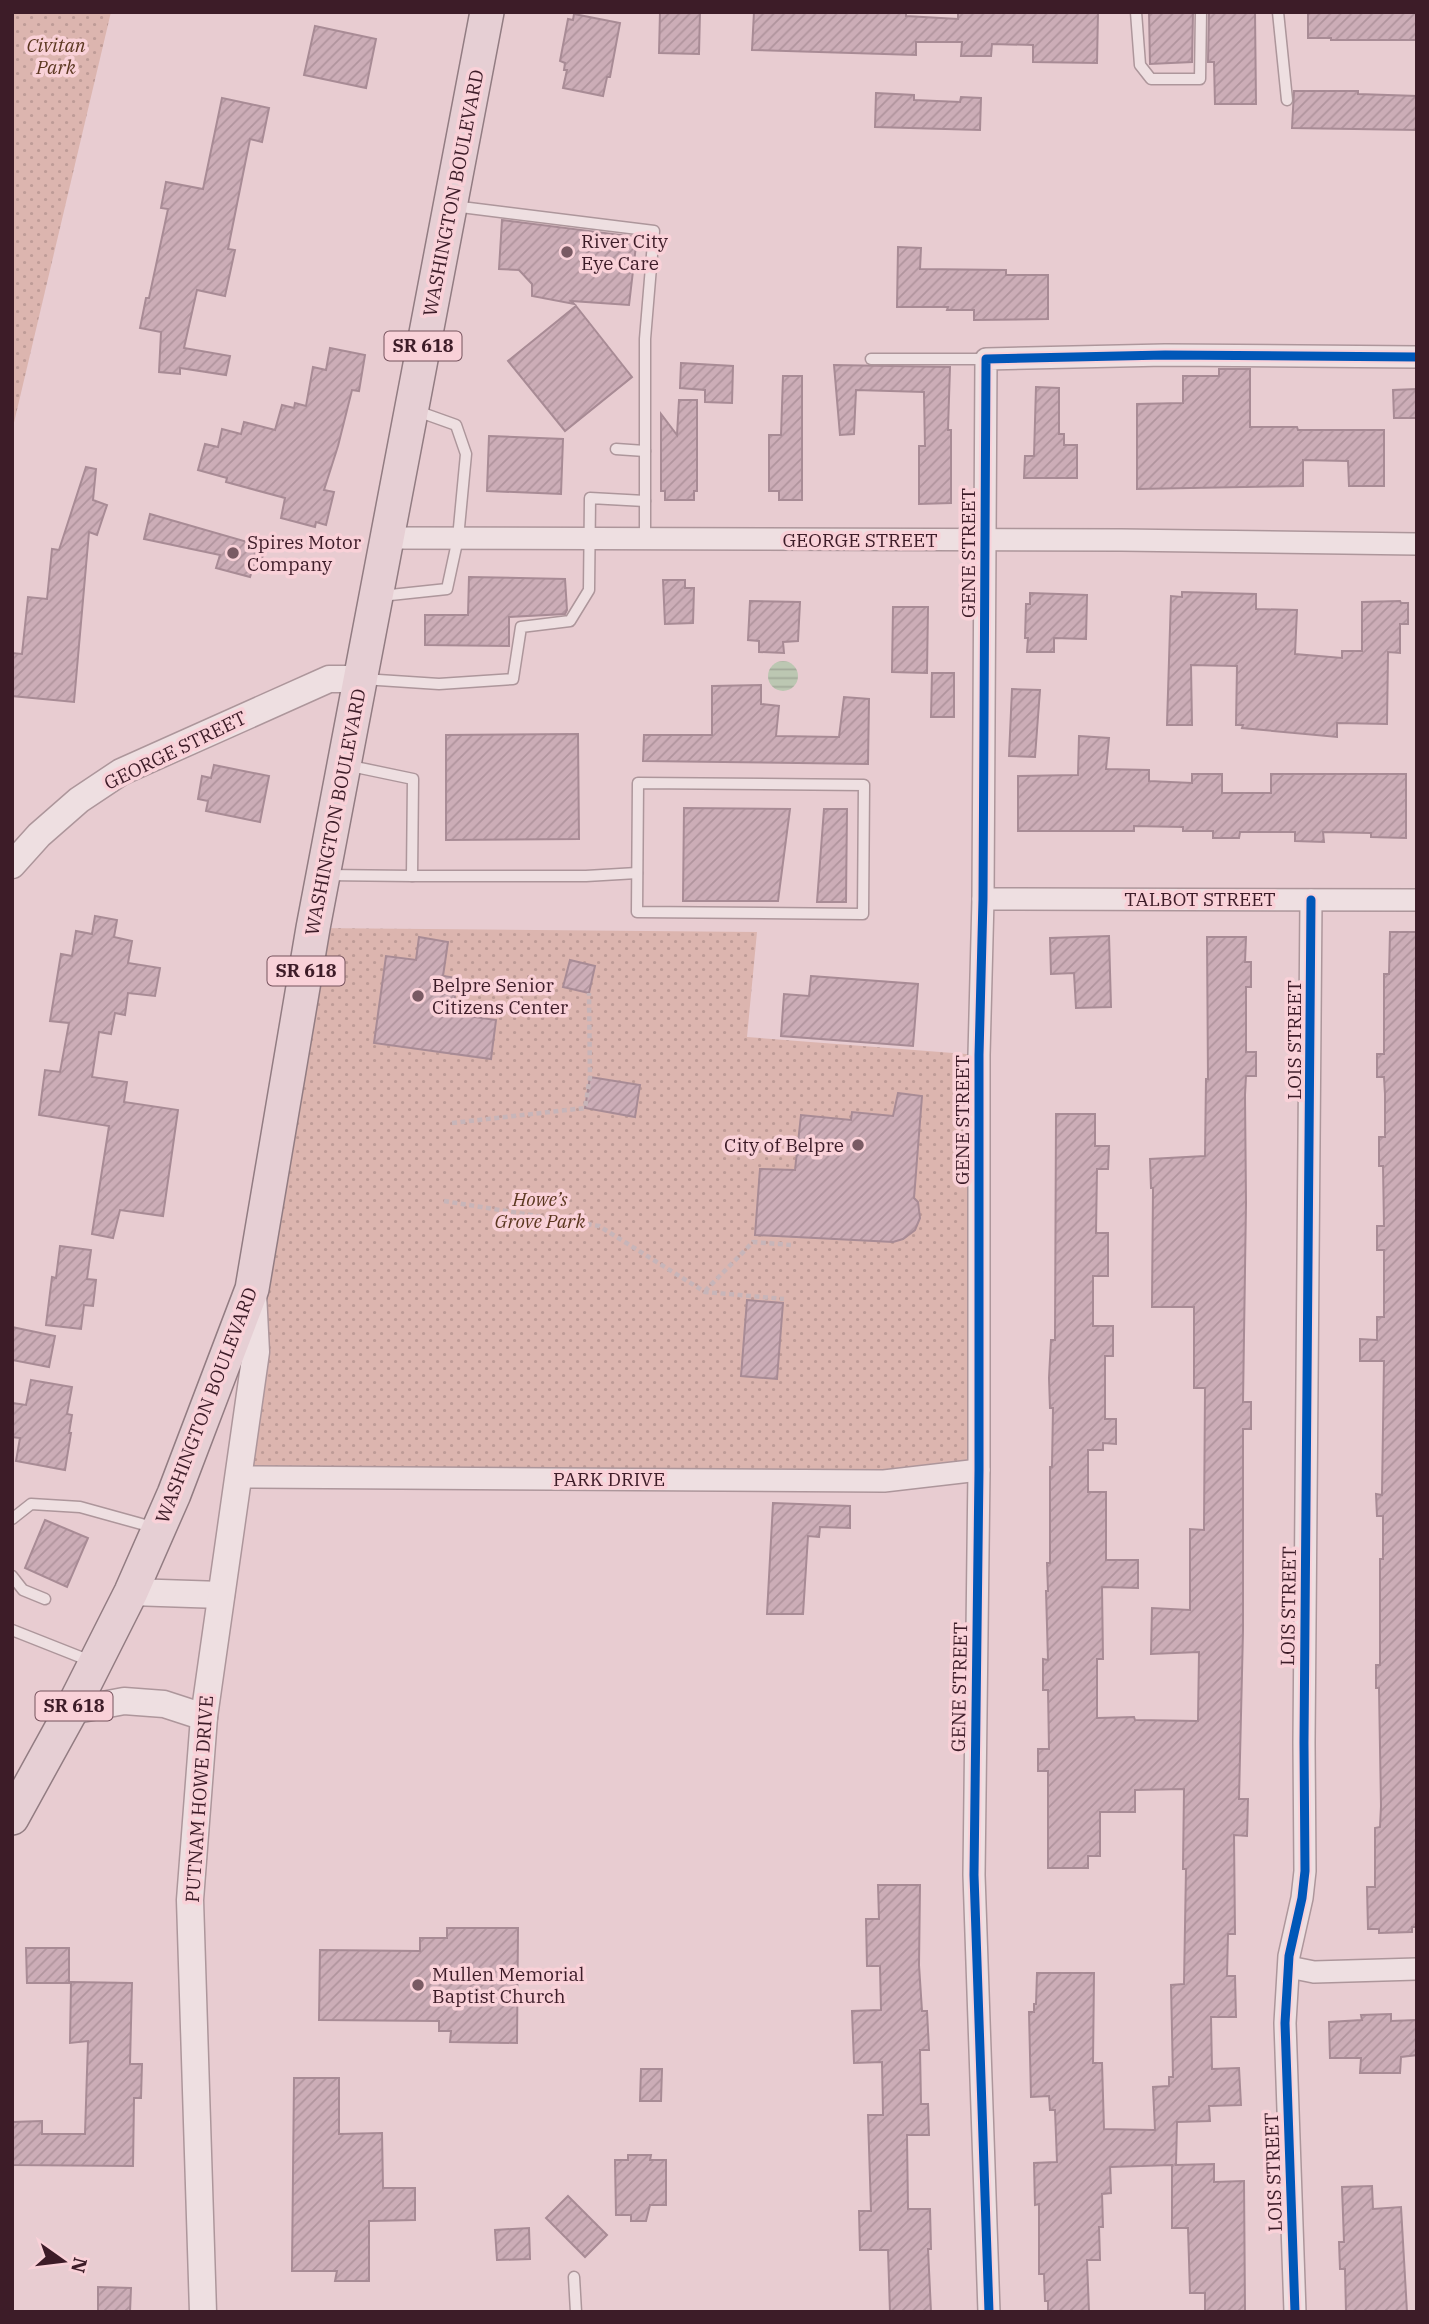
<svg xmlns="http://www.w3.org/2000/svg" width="1429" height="2324" viewBox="0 0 1429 2324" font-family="'IBM Plex Serif',serif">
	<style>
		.park { fill: url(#park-dots) }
		.water { fill: url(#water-rules) }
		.building { fill: url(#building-hatch); stroke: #a88b95; stroke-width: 2 }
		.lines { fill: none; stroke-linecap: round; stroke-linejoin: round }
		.service-casing { stroke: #ad969b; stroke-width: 13 }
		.minor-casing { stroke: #ad969b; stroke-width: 24 }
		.tertiary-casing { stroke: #ad969b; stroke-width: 29 }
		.primary-casing { stroke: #927c82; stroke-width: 36 }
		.path { stroke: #c7b5b9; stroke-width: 4.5; stroke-dasharray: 5 3.5; stroke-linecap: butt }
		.service { stroke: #eedfe1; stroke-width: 10 }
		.minor { stroke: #eedfe1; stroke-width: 21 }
		.tertiary { stroke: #eedfe1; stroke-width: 26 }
		.primary { stroke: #e6cfd4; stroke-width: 33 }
		.cycleway-casing { stroke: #f9d1d8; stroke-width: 13 }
		.cycleway { stroke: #0057b8; stroke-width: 9 }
		.poi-dot { fill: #795a63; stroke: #f9d1d8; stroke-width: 2.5 }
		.labels { text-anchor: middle; stroke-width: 7; stroke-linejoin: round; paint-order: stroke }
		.shield { fill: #f9d1d8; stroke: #75525d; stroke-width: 2 }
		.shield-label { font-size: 18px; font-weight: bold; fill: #3d1c28 }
		.park-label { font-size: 19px; font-style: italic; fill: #5b3720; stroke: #f9d1d8 }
		.street-label { font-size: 19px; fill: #3d1c28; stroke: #f9d1d8 }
		.poi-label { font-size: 19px; fill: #3d1c28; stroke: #f9d1d8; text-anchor: start }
	</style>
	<defs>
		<pattern id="park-dots" width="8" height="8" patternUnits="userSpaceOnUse" patternTransform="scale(1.75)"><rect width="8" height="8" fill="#dcb5af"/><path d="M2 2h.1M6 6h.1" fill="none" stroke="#be9b97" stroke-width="1.8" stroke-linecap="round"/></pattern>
		<pattern id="water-rules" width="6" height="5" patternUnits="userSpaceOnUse" patternTransform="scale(1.75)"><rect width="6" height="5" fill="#bcc7b2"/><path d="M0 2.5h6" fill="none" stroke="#a2aa99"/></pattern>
		<pattern id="building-hatch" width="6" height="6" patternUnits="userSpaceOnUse" patternTransform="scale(1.75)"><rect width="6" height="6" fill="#ccadb7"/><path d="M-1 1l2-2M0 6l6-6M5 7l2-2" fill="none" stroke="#b0949d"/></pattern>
	</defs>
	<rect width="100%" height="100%" fill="#e8ccd1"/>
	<g class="park">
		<path d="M12 12H111L12 431Z"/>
		<path d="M313 928 757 932 747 1037 979 1055V1470L927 1477H238Z"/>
	</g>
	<circle class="water" cx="783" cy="676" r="15"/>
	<g class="building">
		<path d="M660 12H700L699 54 659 53Z"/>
		<path d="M754 12H906V16L958 19V12H1098L1097 63 1033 62V45L992 44 991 56H961L962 42H916V55L752 50Z"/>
		<path d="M1149 12H1193L1192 62 1150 64Z"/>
		<path d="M1209 12H1255L1256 104H1215L1214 62H1208Z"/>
		<path d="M1308 12H1417V40H1331V38H1308Z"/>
		<path d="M574 14 620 23 610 77H607L603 96 563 88 567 70H564L565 63 560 61 568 19 573 20Z"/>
		<path d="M315 26 376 39 366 88 304 75Z"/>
		<path d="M1294 91H1358V94L1417 96V130L1292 128Z"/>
		<path d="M876 93 914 95V100L960 102 961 97 981 98 980 130 875 127Z"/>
		<path d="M222 98 269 108 262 142 250 139 228 249 235 250 225 296 197 290 184 348 230 356 226 375 180 368V374L159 372 161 332 140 328 146 298H149L168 209 161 208 166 182 203 189Z"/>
		<path d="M502 220 637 237 629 305 571 301 574 304 532 296V284L519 270 499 269Z"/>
		<path d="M898 247 921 248 920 269 1006 270V275H1048V319L974 320V310H947L948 307H897Z"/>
		<path d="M576 306 632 377 565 431 508 361Z"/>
		<path d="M330 348 365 355 359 391 352 390 338 446 324 490 334 492 326 525 316 522 315 527 281 518 285 498 226 482 227 478 198 470 205 444 218 447 222 429 241 434 244 422 275 430 282 405 294 408 295 403 306 406 313 367 326 370Z"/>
		<path d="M681 363 733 366 732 403 705 402V390L680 388Z"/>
		<path d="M834 365 950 367 948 430H951V503L919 504V446H925L924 392 856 390 854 434 840 435Z"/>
		<path d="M1219 369H1250V427H1297L1298 430H1384V486H1349L1348 461 1303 460V486L1137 489V404L1183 403V376H1219Z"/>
		<path d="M783 376H802V500H779V491H769V435H781Z"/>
		<path d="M1036 387 1059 388V434H1064V445H1077V478H1024L1025 456H1034Z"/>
		<path d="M1416 389 1417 418H1394L1393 390Z"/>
		<path d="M679 400H697V491H694V500H665V491H661V414L677 435Z"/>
		<path d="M489 436 563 439 561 494 487 491Z"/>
		<path d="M86 467 96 469 93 500 107 505 97 535 89 532 74 702 12 696V653L22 654 28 597 47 599 52 549 59 550Z"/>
		<path d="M150 514 265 547 261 563 255 562 250 577 216 568 220 555 144 539Z"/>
		<path d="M469 577 565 579 567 610 565 614 509 617V646L425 645V615H468Z"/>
		<path d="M663 580H685V588H694L693 623 665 624Z"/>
		<path d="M1182 592 1256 594V609L1297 610 1295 654 1342 658V651H1362V602L1400 601 1401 603H1408V624H1400V653L1388 652 1387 724 1337 723V737L1242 728 1243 725H1236L1237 666 1191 665 1192 725H1167L1171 596 1182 597Z"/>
		<path d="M1030 593 1087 595 1086 639 1054 638V652H1027L1028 638H1025L1026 604H1030Z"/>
		<path d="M750 601 800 602 798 641 783 642 784 653 759 652V641L748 640Z"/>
		<path d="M893 607H928L927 673 892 672Z"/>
		<path d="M932 673H954V717H931Z"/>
		<path d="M761 685V704L779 706 776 736 839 737 844 697 869 699 868 764 643 761 644 735H712V686Z"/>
		<path d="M1012 689 1040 690 1035 757 1009 756Z"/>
		<path d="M578 734 579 839 446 840V735Z"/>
		<path d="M1079 736 1109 738 1106 769 1149 770V781L1192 783V774H1222V793H1271V774H1406V838L1371 837V833L1323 832 1324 842 1295 841V832H1240L1239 838H1213V831H1183V827L1134 826V831H1018V776L1078 775Z"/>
		<path d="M214 765 269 776 260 822 206 811 208 801 198 799 202 776 211 778Z"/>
		<path d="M684 808 790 809 778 901H683Z"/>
		<path d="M824 809H847L846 902H817Z"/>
		<path d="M95 916 117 920 114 937 132 941 128 963 160 968 155 996 128 993 125 1015 115 1013 111 1034 99 1032 92 1077 127 1082 124 1102 178 1110 163 1216 120 1210 113 1238 92 1234 109 1126 39 1115 45 1070 60 1072 69 1023 50 1021 61 954 72 956 76 931 92 934Z"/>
		<path d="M1390 932H1417V1927H1412V1932L1379 1933V1929H1368L1367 1887H1375V1828L1380 1827 1381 1806 1379 1688H1376V1665H1380V1559H1383V1516H1377L1376 1494 1382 1495 1384 1361H1360V1339L1377 1340V1317H1384V1250H1377V1226H1384L1383 1166H1379V1137H1385V1094L1384 1077H1377V1054H1384V974H1389Z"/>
		<path d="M1109 936 1111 1007 1076 1008 1074 973 1051 974 1050 938Z"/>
		<path d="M419 937 448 942 443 976 457 978 453 1014 496 1020 491 1059 374 1043 386 956 416 960Z"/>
		<path d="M1207 937H1246L1245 962H1251V987H1246V1052H1256V1076H1246L1245 1095 1246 1203 1243 1402H1251V1429H1243V1631L1239 1799H1248L1247 1836 1234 1835 1235 1934H1228L1227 1976H1235L1236 2017H1211L1212 2069 1239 2068 1241 2105 1209 2106 1210 2121 1177 2122 1176 2165 1214 2164V2182L1244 2181 1245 2312H1205V2293H1190L1188 2228H1172V2165L1110 2167 1111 2193 1102 2194 1103 2227H1099L1100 2260H1087L1089 2312H1048V2301H1045L1044 2274H1039V2204L1035 2205 1034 2163 1057 2162 1055 2110H1050L1049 2096 1031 2097 1029 2012H1034V2004H1036L1037 1973H1094L1093 2063H1102L1104 2129 1155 2130 1153 2087 1169 2086V2077H1173L1171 1985 1184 1984 1186 1869H1183L1184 1789 1135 1790V1812H1100V1856H1088V1868H1048V1771H1038V1749H1049L1048 1690H1043V1659L1048 1660 1046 1591H1048L1047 1563H1050V1467H1052L1053 1408H1050L1049 1378 1051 1340H1055L1056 1114H1095V1146H1109L1108 1169H1097L1096 1233H1108V1276H1093V1326H1113V1356H1105V1419H1116V1444L1103 1443V1450H1088V1492H1106V1560H1138V1588L1102 1587 1103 1659H1097V1718L1134 1717 1135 1720 1198 1721 1199 1652 1151 1654 1152 1608 1190 1610V1529L1204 1530 1205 1388H1194V1307H1152L1153 1188H1151L1150 1159 1205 1156 1206 1079H1208Z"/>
		<path d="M570 960 595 966 589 993 563 987Z"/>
		<path d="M811 976 918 984 913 1046 781 1036 784 994 809 996Z"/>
		<path d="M590 1077 640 1085 635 1117 585 1108Z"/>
		<path d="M898 1093 922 1096 914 1198 918 1202 920 1218 915 1230 903 1239 893 1242 755 1235 760 1169 795 1170 801 1115 851 1120 852 1112 893 1116Z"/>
		<path d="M60 1246 91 1250 87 1279 96 1280 93 1306 84 1305 81 1329 46 1325 52 1277 56 1278Z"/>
		<path d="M747 1300 783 1303 777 1379 741 1376Z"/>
		<path d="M12 1327 55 1336 49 1367 12 1360Z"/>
		<path d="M31 1380 72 1387 67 1414 72 1415 69 1433H71L65 1470 16 1461 20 1438 12 1437V1403L26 1405Z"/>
		<path d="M773 1503 850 1506V1528L820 1527 819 1537 808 1536 803 1614H767Z"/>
		<path d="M45 1520 88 1538 67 1587 25 1568Z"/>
		<path d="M878 1885H920L919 1965 922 2011H927L929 2050H920L921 2104H928L929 2135H907L908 2209H930L931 2249H928L931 2312H890L888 2250H860L859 2211H871L868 2115H883L882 2062 854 2063 852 2011 881 2010 880 1966H867L866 1919H879Z"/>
		<path d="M447 1928H518L517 2043 450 2042 451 2031H439V2021L319 2020 320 1950 420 1951V1938H447Z"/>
		<path d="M26 1948H69V1983H27Z"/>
		<path d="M71 1982 132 1983 130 2064H142L141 2098H134L133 2166 12 2165V2122L42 2121V2134H85L88 2041 70 2043Z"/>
		<path d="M1391 2014V2021L1417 2020V2055L1401 2057 1400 2073H1360L1361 2058H1330L1329 2022 1362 2020 1361 2015Z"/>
		<path d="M641 2069H662L661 2101H640Z"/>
		<path d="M294 2078H339V2134L382 2133 383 2188H415V2220L369 2221V2281H335L337 2271H292Z"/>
		<path d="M628 2155H651L650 2160H666V2205H650L646 2221H631V2215H616L615 2160H628Z"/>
		<path d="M1372 2186 1373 2209 1401 2207 1407 2312H1346L1345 2269H1340L1339 2242H1344L1342 2187Z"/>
		<path d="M568 2196 607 2235 585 2257 546 2218Z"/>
		<path d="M529 2228 530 2259 497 2260 495 2230Z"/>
		<path d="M98 2287 131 2288 130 2312H98Z"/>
	</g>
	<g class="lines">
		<g class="service-casing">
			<g id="service">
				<path d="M1136 12 1140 65 1151 79H1200L1201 12"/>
				<path d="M1278 12 1287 100"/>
				<path d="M453 206 654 231 645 339V538"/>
				<path d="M871 359H986"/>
				<path d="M616 449 645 451"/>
				<path d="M381 596 447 589 458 538 466 454 456 425 414 410"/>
				<path d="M363 679 439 684 513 679 521 627 570 621 589 590 590 498 645 501"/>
				<path d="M638 783 864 785 863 914 637 912Z"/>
				<path d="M326 875 412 876 413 779 346 765"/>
				<path d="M412 876H586L637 873"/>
				<path d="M12 1519 31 1504 80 1507 156 1528"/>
				<path d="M12 1576 23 1590 45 1599"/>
				<path d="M12 1630 93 1662"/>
				<path d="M574 2277 576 2312"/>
			</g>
		</g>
		<g class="minor-casing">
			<g id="minor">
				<path d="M387 538 1121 540 1417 544"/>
				<path d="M983 899 1417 900"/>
				<path d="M238 1477 884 1481 979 1470"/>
				<path d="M1289 1967 1314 1972 1417 1969"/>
				<path d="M989 2312 974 1875 979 1470V1055L983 899 986 359 1165 355 1417 357"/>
				<path d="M1295 2312 1285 2023 1289 1956 1302 1898 1305 1871 1304 1743 1311 900"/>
			</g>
		</g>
		<g class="tertiary-casing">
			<g id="tertiary">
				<path d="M12 865 39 835 79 800 121 772 329 679H360"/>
				<path d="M131 1592 221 1595"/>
				<path d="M71 1711 124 1701 164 1704 204 1717"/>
				<path d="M203 2312 190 1900 204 1717 256 1352 253 1293"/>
			</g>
		</g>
		<g class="primary-casing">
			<path id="primary" d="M12 1818 71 1711 131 1592 174 1494 252 1289 313 928 487 12"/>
		</g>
		<g class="path">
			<path d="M452 1123 585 1108 590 1077 589 993"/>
			<path d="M444 1201 599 1226 705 1292 784 1299"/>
			<path d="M705 1291 753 1242 791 1245"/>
		</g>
		<use href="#service" class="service"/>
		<use href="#minor" class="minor"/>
		<use href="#tertiary" class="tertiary"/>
		<use href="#primary" class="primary"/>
		<g class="cycleway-casing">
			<g id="cycleway">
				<path d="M989 2312 974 1875 979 1470V1055L983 899 986 359 1165 355 1417 357"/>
				<path d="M1295 2312 1285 2023 1289 1956 1302 1898 1305 1871 1304 1743 1311 900"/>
			</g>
		</g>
		<use href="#cycleway" class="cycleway"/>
	</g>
	<g class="poi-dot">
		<circle cx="567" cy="252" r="7"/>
		<circle cx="233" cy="553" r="7"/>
		<circle cx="418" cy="996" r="7"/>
		<circle cx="858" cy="1145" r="7"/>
		<circle cx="418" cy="1985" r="7"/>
	</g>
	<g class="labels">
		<g class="shield">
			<rect x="384.5" y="331.5" width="77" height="29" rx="5"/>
			<rect x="267.5" y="956.5" width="77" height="29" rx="5"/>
			<rect x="35.5" y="1691.5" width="77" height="29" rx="5"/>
		</g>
		<g class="shield-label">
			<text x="423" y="352">SR 618</text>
			<text x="306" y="977">SR 618</text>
			<text x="74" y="1712">SR 618</text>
		</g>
		<g class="park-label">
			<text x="56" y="52">Civitan<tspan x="56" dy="22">Park</tspan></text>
			<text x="540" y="1206">Howe’s<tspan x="540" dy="22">Grove Park</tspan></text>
		</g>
		<g class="street-label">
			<text transform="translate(453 193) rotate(-79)" y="7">WASHINGTON BOULEVARD</text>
			<text x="860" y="547">GEORGE STREET</text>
			<text transform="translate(968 553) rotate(-90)" y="7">GENE STREET</text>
			<text transform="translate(175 750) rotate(-26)" y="7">GEORGE STREET</text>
			<text transform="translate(335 812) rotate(-79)" y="7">WASHINGTON BOULEVARD</text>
			<text x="1200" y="906">TALBOT STREET</text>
			<text transform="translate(1294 1040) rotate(-90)" y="7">LOIS STREET</text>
			<text transform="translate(962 1120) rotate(-90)" y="7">GENE STREET</text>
			<text transform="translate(206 1405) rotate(-69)" y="7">WASHINGTON BOULEVARD</text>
			<text x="609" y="1486">PARK DRIVE</text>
			<text transform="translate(1288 1606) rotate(-89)" y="7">LOIS STREET</text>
			<text transform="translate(959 1687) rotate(-89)" y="7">GENE STREET</text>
			<text transform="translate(199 1799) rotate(-86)" y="7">PUTNAM HOWE DRIVE</text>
			<text transform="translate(1273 2172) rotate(-92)" y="7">LOIS STREET</text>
		</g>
		<g class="poi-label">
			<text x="581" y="248">River City<tspan x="581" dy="22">Eye Care</tspan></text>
			<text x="247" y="549">Spires Motor<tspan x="247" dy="22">Company</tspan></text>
			<text x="432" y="992">Belpre Senior<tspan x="432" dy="22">Citizens Center</tspan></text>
			<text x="844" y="1152" text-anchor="end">City of Belpre</text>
			<text x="432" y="1981">Mullen Memorial<tspan x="432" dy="22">Baptist Church</tspan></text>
		</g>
	</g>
	<rect width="1429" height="2324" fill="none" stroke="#3d1c28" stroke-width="28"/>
	<g transform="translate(63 2261) rotate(104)" stroke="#f9d1d8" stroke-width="5" paint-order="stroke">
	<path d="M0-5L12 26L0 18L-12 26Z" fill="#3d1c28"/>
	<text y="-10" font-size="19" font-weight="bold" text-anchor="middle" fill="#3d1c28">N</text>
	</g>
</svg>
